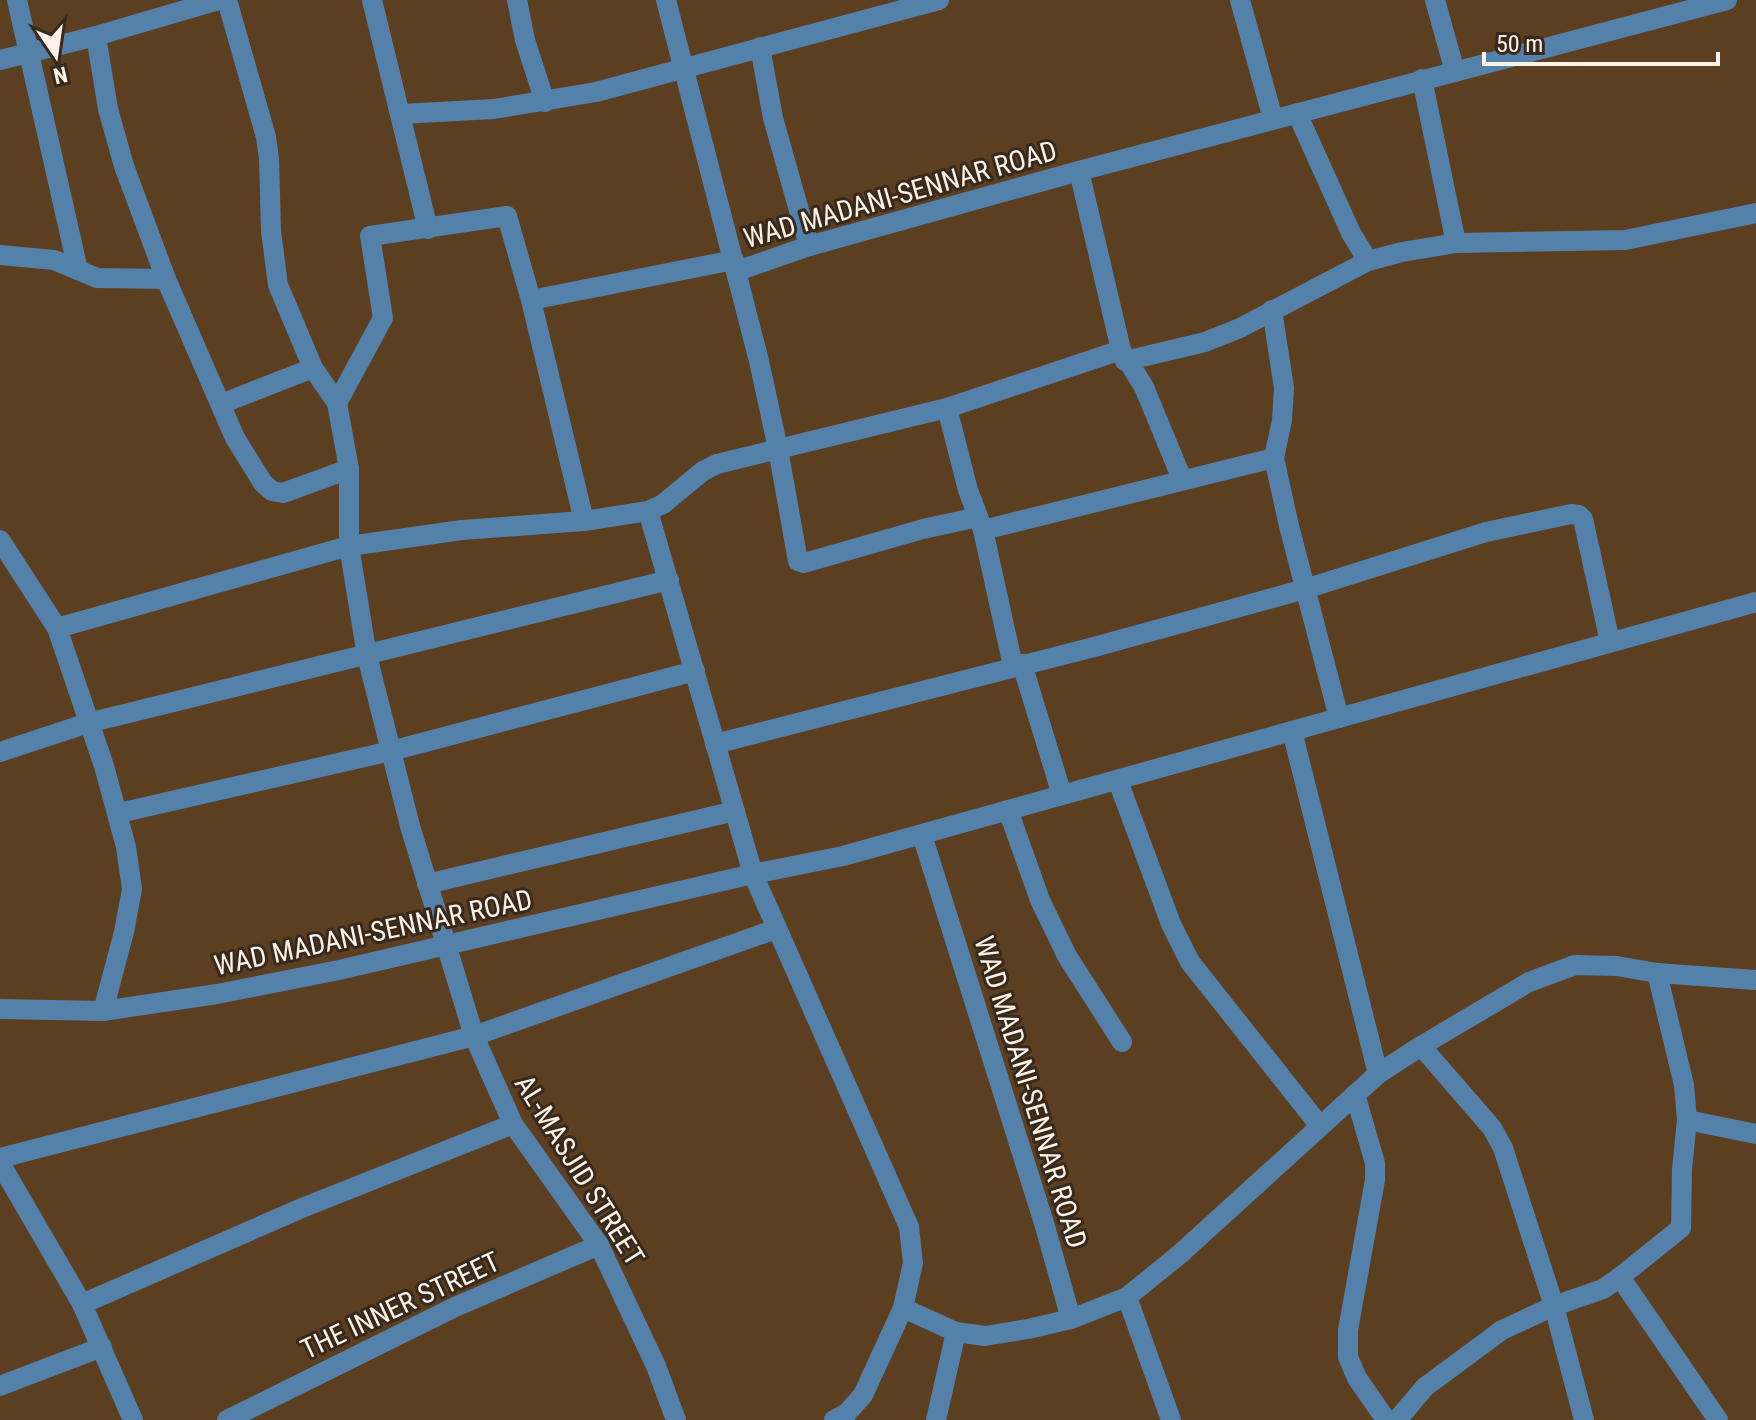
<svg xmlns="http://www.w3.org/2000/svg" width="1756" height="1420" viewBox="0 0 1756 1420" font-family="'Roboto Condensed',sans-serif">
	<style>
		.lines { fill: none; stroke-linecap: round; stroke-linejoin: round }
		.minor { stroke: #5381aa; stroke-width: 20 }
		.labels { text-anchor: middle; stroke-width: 6; stroke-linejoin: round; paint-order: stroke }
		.street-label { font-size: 28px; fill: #fcf2e7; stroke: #37291c }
	</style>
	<rect width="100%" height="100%" fill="#5c3f21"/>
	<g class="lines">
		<g class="minor">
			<path d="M17 0 78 270"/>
			<path d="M227 0 266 137 269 158 271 231 278 285 313 368 337 403 349 469V546L367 656 410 826 474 1036 513 1124 599 1245 656 1366 676 1420"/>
			<path d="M372 0 428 229"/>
			<path d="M517 0 525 40 545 102"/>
			<path d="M666 0 759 361 778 449 798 561 804 563 923 529 978 517"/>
			<path d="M1240 0 1273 119"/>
			<path d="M1435 0 1455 72"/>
			<path d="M96 36 108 109 124 166 166 279 235 438 263 483 272 491 283 493 349 469"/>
			<path d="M760 47 773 118 809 246"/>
			<path d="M0 60 96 36 219 0"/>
			<path d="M1422 79 1456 243"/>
			<path d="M1297 113 1351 233 1368 261"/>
			<path d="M401 114 494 109 596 92 939 0"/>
			<path d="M1079 171 1121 350 1144 387 1182 479"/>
			<path d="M0 255 54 260 97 278 166 279"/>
			<path d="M737 271 809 246 1079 171 1727 0"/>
			<path d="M531 300 734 260"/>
			<path d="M1272 310 1284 388 1282 420 1274 458 1289 526 1339 718"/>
			<path d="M1125 361 1205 342 1240 328 1368 261 1402 252 1456 243 1625 240 1756 213"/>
			<path d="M337 403 383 318 370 236 507 216 531 300 584 521"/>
			<path d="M221 404 313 368"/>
			<path d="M947 408 968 490 983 530 1013 666"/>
			<path d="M648 511 753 874 909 1227 913 1263 903 1308 863 1395 847 1413 834 1420"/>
			<path d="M983 530 1274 458"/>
			<path d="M0 540 57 628 104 766 126 847 132 889 124 932 103 1011"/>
			<path d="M57 628 349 546 462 530 584 521 648 511 663 504 703 471 717 464 947 408 1121 350"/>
			<path d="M1022 664 1062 795"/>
			<path d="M1292 731 1378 1074"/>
			<path d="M715 744 1094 647 1305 589 1486 532 1571 514 1579 515 1583 519 1610 642"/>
			<path d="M0 752 88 723 669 580"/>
			<path d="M1118 781 1171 924 1190 962 1320 1126"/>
			<path d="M1008 810 1040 900 1067 956 1122 1042"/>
			<path d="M119 813 391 751 695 671"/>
			<path d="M922 835 1044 1223 1071 1319"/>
			<path d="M427 884 735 811"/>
			<path d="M1657 973 1684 1085 1687 1120 1756 1134"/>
			<path d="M0 1009 103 1011 217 994 339 970 753 874 843 856 1756 602"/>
			<path d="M1421 1046 1492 1128 1503 1148 1554 1306 1584 1420"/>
			<path d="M1355 1094 1375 1163V1180L1348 1330V1357L1357 1378 1386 1420"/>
			<path d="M0 1158 474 1036 776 929"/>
			<path d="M0 1163 82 1304 133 1420"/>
			<path d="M1620 1277 1681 1228 1682 1169 1687 1120"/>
			<path d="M1127 1297 1171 1420"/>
			<path d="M82 1304 302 1208 513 1124"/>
			<path d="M903 1308 956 1332 985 1336 1028 1329 1071 1319 1127 1297 1180 1254 1378 1074 1421 1046 1529 982 1575 965 1617 966 1657 973 1756 980"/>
			<path d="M0 1386 102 1347"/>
			<path d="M227 1420 455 1307 599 1245"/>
			<path d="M936 1420 956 1332"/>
			<path d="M1397 1420 1425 1387 1502 1330 1554 1306 1603 1289 1620 1277 1718 1420"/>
		</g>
	</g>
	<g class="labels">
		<g class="street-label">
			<text transform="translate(900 194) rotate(-16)" y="10">WAD MADANI-SENNAR ROAD</text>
			<text transform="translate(373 932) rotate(-12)" y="10">WAD MADANI-SENNAR ROAD</text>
			<text transform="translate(1031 1092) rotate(73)" y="10">WAD MADANI-SENNAR ROAD</text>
			<text transform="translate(580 1170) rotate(58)" y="10">AL-MASJID STREET</text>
			<text transform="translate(400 1305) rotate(-25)" y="10">THE INNER STREET</text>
		</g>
	</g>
	<g transform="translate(56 56) rotate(167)" stroke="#37291c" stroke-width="6" paint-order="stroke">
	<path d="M0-6L14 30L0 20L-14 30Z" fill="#fcf2e7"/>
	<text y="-12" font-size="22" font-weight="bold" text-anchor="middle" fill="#fcf2e7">N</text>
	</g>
	<path d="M1484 52v12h234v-12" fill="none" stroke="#fcf2e7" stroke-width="4"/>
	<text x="1496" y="52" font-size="24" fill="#fcf2e7" stroke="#37291c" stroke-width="6" paint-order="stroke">50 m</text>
</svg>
